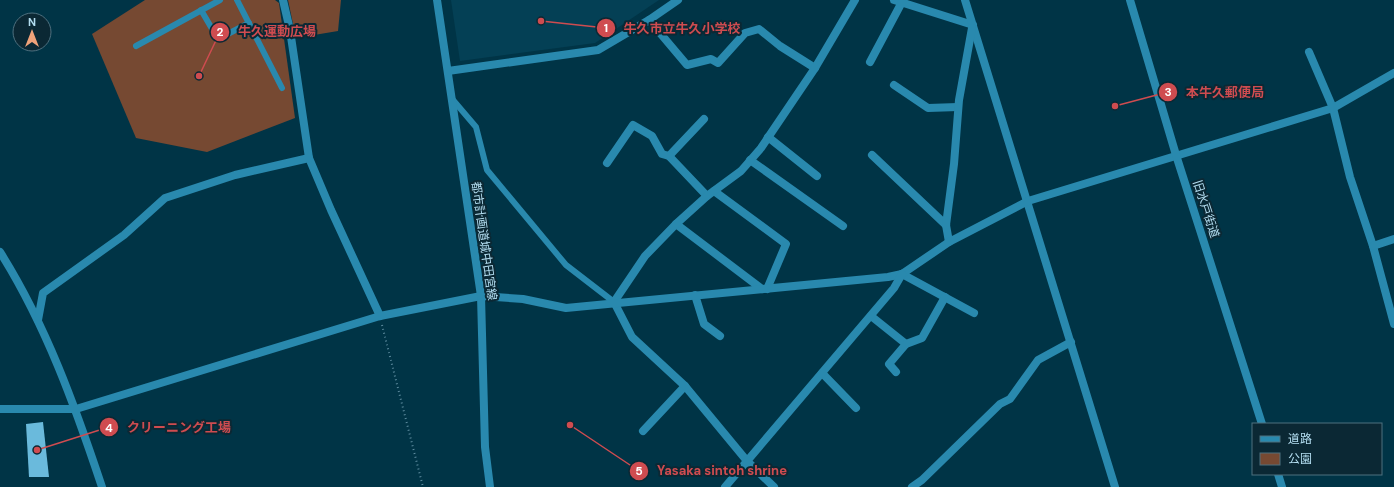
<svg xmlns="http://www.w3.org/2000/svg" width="1394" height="487" viewBox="0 0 1394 487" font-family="'DM Sans','Noto Sans JP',sans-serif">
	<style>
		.built { fill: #044055 }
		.park { fill: #764932 }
		.building { fill: #6abadc }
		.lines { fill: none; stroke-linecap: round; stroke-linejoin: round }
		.path { stroke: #5b8a9d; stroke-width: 2; stroke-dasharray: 1 3; stroke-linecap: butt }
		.service { stroke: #2989ae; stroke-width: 6 }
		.minor { stroke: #2989ae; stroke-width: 8 }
		.tertiary { stroke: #2989ae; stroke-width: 8 }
		.labels { text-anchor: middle; stroke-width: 4; stroke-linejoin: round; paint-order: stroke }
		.street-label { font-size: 12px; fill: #b3ddf0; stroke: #0b2834 }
		.leader { fill: none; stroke: #cf4c50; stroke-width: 1.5 }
		.callout-dot { fill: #cf4c50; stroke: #0b2834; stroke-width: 1.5 }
		.mark-label { font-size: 12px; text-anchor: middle; font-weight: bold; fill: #fff }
		.callout-label { font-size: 13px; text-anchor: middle; font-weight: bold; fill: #cf4c50; stroke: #0b2834; stroke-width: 4; stroke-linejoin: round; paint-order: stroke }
	</style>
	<rect width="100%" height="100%" fill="#003446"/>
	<path class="built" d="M451 0H659L595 43 460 61Z"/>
	<g class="park">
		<path d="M145 0H275L279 3 295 118 207 152 136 138 92 34Z"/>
		<path d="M288 0H341L338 31 296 38Z"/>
	</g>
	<path class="building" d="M43 422 49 477H29L26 424Z"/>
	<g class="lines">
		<path class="path" d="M382 325 423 487"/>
		<g class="service">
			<path d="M237 0 282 88"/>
			<path d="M201 10 218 39 249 23"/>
			<path d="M136 46 220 0"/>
			<path d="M453 100 476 127 487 170 566 265 614 302"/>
		</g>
		<g class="minor">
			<path d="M283 0 290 30 309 158 331 210 380 316"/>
			<path d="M894 0 973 25"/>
			<path d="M965 0 1115 487"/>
			<path d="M649 20 687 65 711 59 718 63 745 33 759 29 780 46 815 68"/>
			<path d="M1309 52 1333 108 1350 177 1373 246 1394 324"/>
			<path d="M870 62 902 2"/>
			<path d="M448 71 598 50 649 20 678 0"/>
			<path d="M894 85 928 108 958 107"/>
			<path d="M768 137 817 176"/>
			<path d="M872 155 946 225"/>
			<path d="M669 156 704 119"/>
			<path d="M750 160 843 226"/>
			<path d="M607 163 633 125 652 136 662 154 669 156 707 196"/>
			<path d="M714 191 786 244 767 289"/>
			<path d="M1028 201 1333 108 1394 73"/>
			<path d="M676 224 762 289"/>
			<path d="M949 242 946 225 954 164 959 100 972 28"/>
			<path d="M1373 246 1394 239"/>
			<path d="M0 252C46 325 75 406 102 487"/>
			<path d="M902 274 974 313"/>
			<path d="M695 295 704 324 720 336"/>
			<path d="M871 316 906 344"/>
			<path d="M38 320 43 293 124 235 165 198 235 175 309 158"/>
			<path d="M896 372 889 364 906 344 922 338 945 297"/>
			<path d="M822 373 856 408"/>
			<path d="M0 409H76L380 316 481 296"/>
			<path d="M643 431 685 386"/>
			<path d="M774 487 747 461 685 386 632 337 614 302 645 256 676 224 707 196 741 171 761 148 815 68 855 0"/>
			<path d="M912 487 922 480 1000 404 1010 399 1038 360 1071 342"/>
		</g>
		<g class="tertiary">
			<path d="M437 0 481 296 485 447 490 487"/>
			<path d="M1130 0 1176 155 1262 424"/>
			<path d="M481 296 523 299 566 308 888 277 902 274 949 242 1028 201"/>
			<path d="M1278 474 1282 487"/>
			<path d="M725 487 894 288 902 274"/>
		</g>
	</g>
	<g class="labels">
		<g class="street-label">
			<text transform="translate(1206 209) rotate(72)" y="4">旧水戸街道</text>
			<text transform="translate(484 241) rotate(82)" y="4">都市計画道城中田宮線</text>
		</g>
	</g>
	<path class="leader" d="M541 21L606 28M199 76L220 32M1115 106L1168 92M37 450L109 427M570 425L639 471"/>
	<g class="callout-dot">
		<circle cx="541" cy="21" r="4"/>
		<circle cx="199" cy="76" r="4"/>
		<circle cx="1115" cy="106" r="4"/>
		<circle cx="37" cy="450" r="4"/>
		<circle cx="570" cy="425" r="4"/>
		<circle cx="606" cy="28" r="10"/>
		<circle cx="220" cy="32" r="10"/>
		<circle cx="1168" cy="92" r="10"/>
		<circle cx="109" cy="427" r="10"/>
		<circle cx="639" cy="471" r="10"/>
	</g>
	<g class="mark-label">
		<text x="606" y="32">1</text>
		<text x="220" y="36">2</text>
		<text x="1168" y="96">3</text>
		<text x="109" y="432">4</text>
		<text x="639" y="475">5</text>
	</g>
	<g class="callout-label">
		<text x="682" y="33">牛久市立牛久小学校</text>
		<text x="277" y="36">牛久運動広場</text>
		<text x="1225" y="97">本牛久郵便局</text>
		<text x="179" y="432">クリーニング工場</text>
		<text x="722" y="475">Yasaka sintoh shrine</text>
	</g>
	<rect x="1252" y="423" width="130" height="52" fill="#0b2834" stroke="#4e707f"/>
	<rect x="1260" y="436" width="20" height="6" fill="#2989ae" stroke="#4e707f"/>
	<text x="1288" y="443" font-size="12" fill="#b3ddf0">道路</text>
	<rect x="1260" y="453" width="20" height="12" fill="#764932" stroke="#4e707f"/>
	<text x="1288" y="463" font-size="12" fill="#b3ddf0">公園</text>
	<g transform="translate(32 32)"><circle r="19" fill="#0b2834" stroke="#4e707f"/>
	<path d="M0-3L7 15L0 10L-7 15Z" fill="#f0a27a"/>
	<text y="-6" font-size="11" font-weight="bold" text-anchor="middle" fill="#b3ddf0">N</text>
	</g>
</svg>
